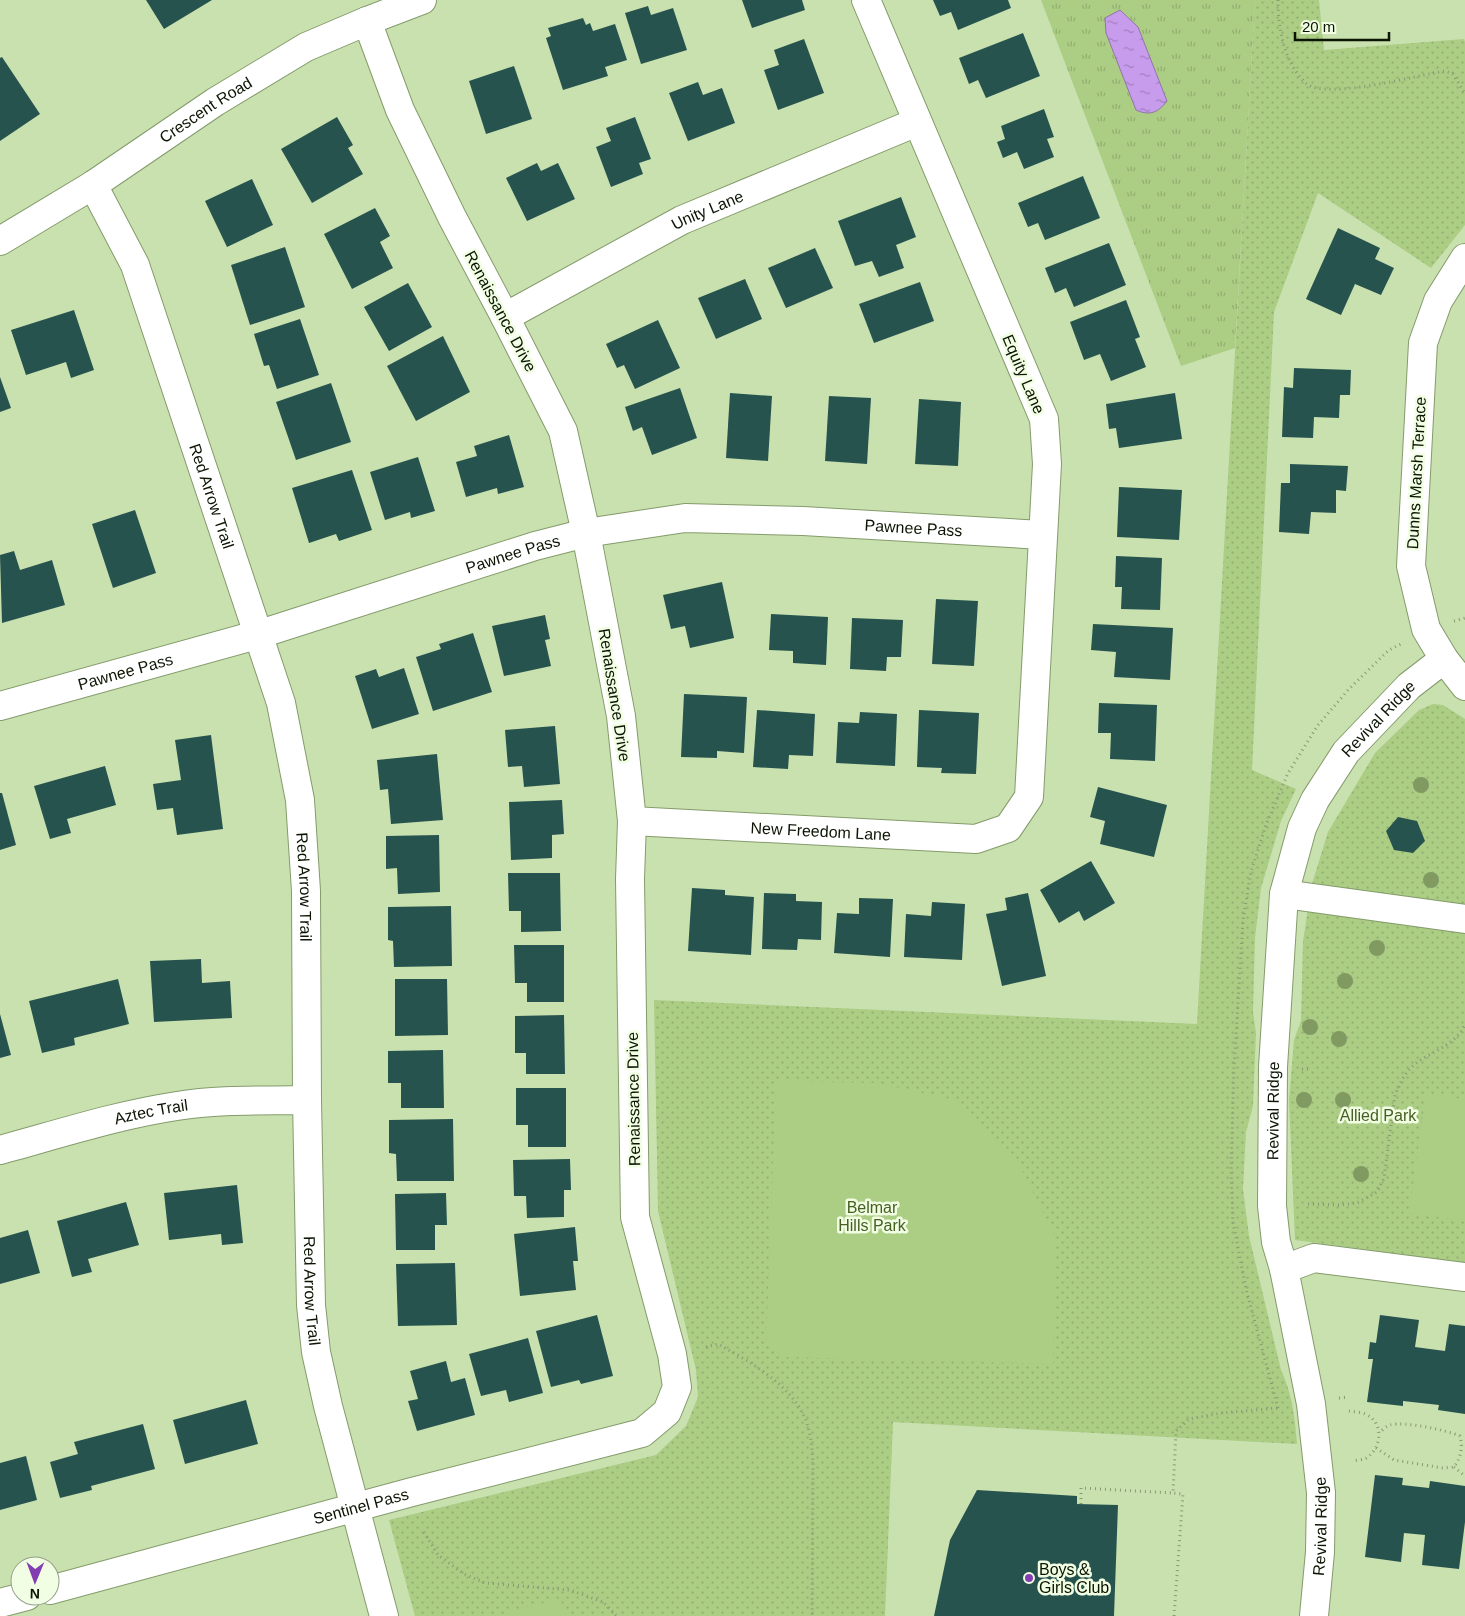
<svg xmlns="http://www.w3.org/2000/svg" width="1465" height="1616" viewBox="0 0 1465 1616" font-family="Helvetica,sans-serif">
	<style>
		.grass { fill: url(#grass-tufts); fill-rule: evenodd }
		.park { fill: url(#park-dots) }
		.pitch { fill: #abcd84 }
		.water { fill: url(#water-ripples); stroke: #9073a7 }
		.building { fill: #27534f }
		.lines { fill: none; stroke-linecap: round; stroke-linejoin: round }
		.minor-casing { stroke: #849b6b; stroke-width: 30 }
		.path { stroke: #879973; stroke-width: 3; stroke-dasharray: 1 4; stroke-linecap: butt }
		.minor { stroke: #fff; stroke-width: 28 }
		.tree { fill: #819a62 }
		.poi-dot { fill: #833eb2; stroke: #f1fee4; stroke-width: 2 }
		.labels { text-anchor: middle; stroke-width: 5; stroke-linejoin: round; paint-order: stroke }
		.street-label { font-size: 16px; fill: #0c1403; stroke: #f1fee4 }
		.park-label { font-size: 16px; fill: #465f23; stroke: #f1fee4 }
		.poi-label { font-size: 16px; fill: #0c1403; stroke: #f1fee4; text-anchor: start }
	</style>
	<defs>
		<pattern id="grass-tufts" width="24" height="20" patternUnits="userSpaceOnUse" patternTransform="scale(1.25)"><rect width="24" height="20" fill="#abcd84"/><path d="M3 7l-1-3M5 7V3M7 7l1-3M15 17l-1-3M17 17v-4M19 17l1-3" fill="none" stroke="#92af70"/></pattern>
		<pattern id="park-dots" width="8" height="8" patternUnits="userSpaceOnUse" patternTransform="scale(1.25)"><rect width="8" height="8" fill="#abcd84"/><path d="M2 2h.1M6 6h.1" fill="none" stroke="#92af70" stroke-width="1.8" stroke-linecap="round"/></pattern>
		<pattern id="water-ripples" width="26" height="14" patternUnits="userSpaceOnUse" patternTransform="scale(1.25)"><rect width="26" height="14" fill="#c89ced"/><path d="M2 4q2-2 4 0t4 0M15 11q2-2 4 0t4 0" fill="none" stroke="#a17ebe"/></pattern>
	</defs>
	<rect width="100%" height="100%" fill="#c9e1af"/>
	<path class="grass" d="M1041 0H1255L1235 348 1181 366ZM1106 33 1145 114 1136 110Z"/>
	<g class="park">
		<path d="M1255 0H1319L1324 50 1464 39 1465 42V225L1431 268 1318 193 1274 312 1252 770 1296 789 1281 821 1261 888 1255 938 1253 1012 1256 1033 1253 1106 1246 1132 1243 1189 1249 1236 1281 1370C1292 1393 1295 1418 1297 1444L893 1422 885 1616H415L389 1520 656 1455 686 1426 698 1397 696 1370 658 1211 654 1000 1197 1024Z"/>
		<path d="M1433 704 1443 705 1465 719V1263L1295 1240 1289 1100 1294 1040 1301 1021 1303 941 1312 884 1328 832 1375 753 1419 710Z"/>
	</g>
	<g class="pitch">
		<path d="M776 1081 878 1083 954 1100 1018 1163 1056 1238 1053 1364 782 1357 766 1344Z"/>
		<path d="M1426 1093 1465 1099V1221L1409 1213Z"/>
		<path d="M561 1599 565 1616H506L505 1612Z"/>
	</g>
	<path class="water" d="M1120 10 1138 27 1167 101C1158 113 1149 116 1136 110L1106 33 1105 18Z"/>
	<g class="building">
		<path d="M146 0H212L164 29Z"/>
		<path d="M742 0H802L805 10 752 28Z"/>
		<path d="M933 0H1008L1011 8 958 30 951 12 940 16Z"/>
		<path d="M648 6 651 15 673 8 687 50 641 64 625 13Z"/>
		<path d="M583 18 586 25 590 23 593 31 615 24 627 60 605 67 608 76 563 90 546 38 551 36 548 28Z"/>
		<path d="M1023 33 1040 76 986 98 978 80 969 84 959 58Z"/>
		<path d="M804 39 824 93 778 110 764 70 779 65 774 50Z"/>
		<path d="M2 57 40 114 0 141V58Z"/>
		<path d="M514 66 532 119 486 134 469 81Z"/>
		<path d="M698 82 703 95 722 88 735 123 688 141 669 93Z"/>
		<path d="M1044 109 1054 137 1047 139 1054 157 1024 169 1017 152 1003 158 997 142 1005 139 1001 126Z"/>
		<path d="M337 117 353 145 348 148 363 174 312 203 281 149Z"/>
		<path d="M635 117 651 159 639 163 643 174 611 187 596 147 611 141 606 128Z"/>
		<path d="M537 163 541 171 558 163 575 199 527 221 506 178Z"/>
		<path d="M1083 176 1100 218 1045 240 1038 223 1028 227 1018 203Z"/>
		<path d="M252 179 273 225 227 247 205 201Z"/>
		<path d="M901 197 916 237 896 245 904 268 879 277 872 261 855 266 838 221Z"/>
		<path d="M375 208 390 236 380 242 393 268 352 289 324 234Z"/>
		<path d="M1338 228 1380 248 1375 259 1394 268 1381 295 1355 284 1341 315 1306 299Z"/>
		<path d="M1109 243 1126 285 1074 307 1066 288 1055 293 1045 268Z"/>
		<path d="M285 247 305 307 250 325 231 265Z"/>
		<path d="M815 248 833 288 786 308 768 268Z"/>
		<path d="M745 279 762 319 716 339 698 298Z"/>
		<path d="M920 282 934 321 874 343 859 304Z"/>
		<path d="M408 283 432 327 389 351 364 307Z"/>
		<path d="M1126 300 1140 337 1135 339 1146 367 1111 381 1100 354 1084 360 1070 322Z"/>
		<path d="M74 310 94 370 71 378 66 362 26 375 11 330Z"/>
		<path d="M300 319 319 375 277 389 269 365 264 366 254 334Z"/>
		<path d="M658 320 680 368 635 389 624 365 617 368 606 344Z"/>
		<path d="M443 336 470 392 416 421 387 366Z"/>
		<path d="M1294 368 1351 370 1350 395H1340L1339 418 1314 417 1313 438 1282 437 1284 387 1293 388Z"/>
		<path d="M0 377 11 408 0 412Z"/>
		<path d="M331 383 351 442 296 460 276 402Z"/>
		<path d="M680 388 697 438 652 455 642 427 633 431 625 407Z"/>
		<path d="M730 393 772 396 768 461 726 458Z"/>
		<path d="M1175 393 1182 439 1119 448 1116 428 1109 429 1106 404Z"/>
		<path d="M829 396 871 398 867 464 825 461Z"/>
		<path d="M919 399 961 402 958 466 915 464Z"/>
		<path d="M509 435 524 487 498 494 497 488 466 497 456 462 477 456 474 446Z"/>
		<path d="M418 457 435 511 411 518 410 512 385 520 370 472Z"/>
		<path d="M1290 464 1348 466 1346 491 1336 490V513L1311 512 1309 534 1279 532 1281 483H1290Z"/>
		<path d="M352 470 372 530 339 541 336 534 309 543 292 488Z"/>
		<path d="M1119 487 1182 490 1179 540 1117 537Z"/>
		<path d="M135 510 156 573 113 588 92 524Z"/>
		<path d="M14 551 20 570 52 560 65 605 2 623 0 555Z"/>
		<path d="M1116 556 1162 558 1160 610 1121 609 1122 587H1115Z"/>
		<path d="M722 582 734 638 690 648 685 626 671 629 663 595Z"/>
		<path d="M936 599 978 601 974 666 932 664Z"/>
		<path d="M771 614 828 617 826 665 793 663V651L769 650Z"/>
		<path d="M545 615 550 639 545 640 551 666 504 676 492 626Z"/>
		<path d="M852 618 903 620 901 657H887L886 671 850 669Z"/>
		<path d="M1093 624 1173 628 1170 680 1114 677 1116 652 1091 650Z"/>
		<path d="M473 633 492 692 433 711 416 657 441 649 439 644Z"/>
		<path d="M404 668 419 714 372 729 355 676 376 669 379 677Z"/>
		<path d="M684 694 747 697 744 753 717 751V758L681 757Z"/>
		<path d="M1099 703 1157 705 1155 761 1110 759 1111 733H1098Z"/>
		<path d="M757 710 815 714 813 756 789 755 788 769 753 767Z"/>
		<path d="M919 710 979 713 976 774 941 773 942 768 917 767Z"/>
		<path d="M860 712 897 714 895 766 836 763 838 722 859 723Z"/>
		<path d="M555 726 560 784 524 787 522 766 508 767 505 730Z"/>
		<path d="M211 735 223 829 177 835 173 808 157 810 153 784 181 780 175 740Z"/>
		<path d="M437 754 443 820 391 824 388 789 380 790 377 760Z"/>
		<path d="M105 766 116 805 67 819 71 833 50 839 34 786Z"/>
		<path d="M1098 787 1167 805 1154 857 1100 844 1105 821 1090 817Z"/>
		<path d="M0 793H2L16 845 0 850Z"/>
		<path d="M562 800 564 834 552 835V858L511 860 509 802Z"/>
		<path d="M1398 817 1417 821 1425 841 1413 853 1394 850 1386 831Z"/>
		<path d="M439 835 440 892 398 894 397 868 386 869V836Z"/>
		<path d="M1091 861 1115 903 1084 921 1079 911 1059 923 1040 890Z"/>
		<path d="M508 873H560L561 931 521 932V911H509Z"/>
		<path d="M692 888 725 890V895L754 897 751 955 688 951Z"/>
		<path d="M764 893 796 894V901L822 902 821 940 798 939 797 950 762 949Z"/>
		<path d="M1028 893 1046 976 1002 986 986 914 1007 910 1005 898Z"/>
		<path d="M859 898 893 899 890 957 834 953 837 913 859 914Z"/>
		<path d="M932 902 965 904 962 960 904 957 906 914 931 916Z"/>
		<path d="M451 906 452 966 394 967 393 941 388 940V907Z"/>
		<path d="M514 945H564V1002H527V983H515Z"/>
		<path d="M201 959 202 983 230 981 232 1018 154 1022 150 961Z"/>
		<path d="M118 979 129 1024 74 1038 75 1045 42 1053 29 1001Z"/>
		<path d="M395 979H447L448 1035 395 1036Z"/>
		<path d="M0 1014 11 1055 0 1058Z"/>
		<path d="M564 1015 565 1074H526V1053H515V1016Z"/>
		<path d="M443 1050 444 1108H401V1083H388V1051Z"/>
		<path d="M516 1088H566V1147H528V1125H516Z"/>
		<path d="M453 1119 454 1181H397L396 1154 389 1153V1120Z"/>
		<path d="M570 1159 571 1190H564V1217L527 1218 526 1196H514L513 1160Z"/>
		<path d="M237 1185 243 1243 222 1245 221 1234 169 1240 164 1193Z"/>
		<path d="M446 1193 447 1225H435V1250H396L395 1194Z"/>
		<path d="M126 1202 139 1245 88 1259 92 1272 72 1277 57 1221Z"/>
		<path d="M575 1227 578 1261H573L576 1290 520 1296 514 1234Z"/>
		<path d="M28 1230 40 1273 0 1284V1238Z"/>
		<path d="M455 1263 457 1325 398 1326 396 1264Z"/>
		<path d="M597 1315 613 1376 581 1384 579 1380 551 1387 536 1331Z"/>
		<path d="M1380 1315 1419 1320 1415 1347 1445 1351 1449 1324 1465 1326V1414L1438 1410 1439 1405 1403 1401V1406L1367 1402 1373 1359H1368L1370 1342 1376 1343Z"/>
		<path d="M528 1338 543 1393 509 1402 506 1390 481 1396 469 1354Z"/>
		<path d="M446 1361 451 1382 465 1378 475 1415 417 1431 408 1401 418 1399 410 1371Z"/>
		<path d="M246 1400 258 1444 185 1464 173 1420Z"/>
		<path d="M143 1424 155 1469 91 1486 92 1490 60 1498 50 1462 78 1454 74 1442Z"/>
		<path d="M26 1456 37 1500 0 1510V1463Z"/>
		<path d="M1375 1475 1403 1478 1402 1485 1429 1488 1430 1481 1465 1486V1522L1459 1569 1422 1565 1425 1535 1404 1533 1401 1562 1365 1557Z"/>
		<path d="M977 1490 1077 1496V1504L1118 1505 1114 1616H934L950 1540Z"/>
	</g>
	<g class="lines">
		<g class="minor-casing">
			<g id="minor">
				<path id="s1" d="M93 185 135 265 281 703 300 800 306 891 307 1100 311 1305 316 1352 328 1406 384 1616"/>
				<path id="s2" d="M0 241 93 185 215 102 306 47 367 21 422 0"/>
				<path d="M1465 258 1438 301 1423 343 1411 566 1426 629 1444 659 1465 686"/>
				<path id="s3" d="M505 317 682 220 917 122"/>
				<path id="s4" d="M0 706 260 634 535 546 586 533 685 518 803 521 1042 535"/>
				<path id="s5" d="M632 821 976 839 1008 828 1029 797 1047 464 1044 419 866 0"/>
				<path d="M1284 894 1465 919"/>
				<path id="s6" d="M0 1150C59 1134 117 1115 177 1106 220 1099 264 1101 307 1100"/>
				<path d="M1284 1269 1314 1258 1465 1277"/>
				<path id="s7" d="M50 1590 412 1492 642 1433 667 1412 677 1387 672 1354 635 1217 630 879 632 821 621 716 586 533 563 431 505 317 452 217 400 110 367 21"/>
				<path d="M0 1603 27 1596"/>
				<path id="s8" d="M1314 1616 1320 1552 1321 1493 1311 1404 1284 1269 1276 1242 1272 1206 1273 1067 1284 894 1302 828 1315 800 1346 752 1409 686 1444 659"/>
			</g>
		</g>
		<g class="path">
			<path d="M1278 0C1278 28 1284 64 1307 84 1326 100 1419 75 1445 71L1453 74 1465 94"/>
			<path d="M1454 621 1465 618"/>
			<path d="M1302 1069H1312"/>
			<path d="M1392 1114 1422 1118"/>
			<path d="M1308 1204 1339 1205 1357 1203 1377 1192 1384 1178 1395 1095C1400 1084 1404 1073 1414 1065 1430 1051 1455 1047 1465 1024"/>
			<path d="M706 1347 718 1344C750 1362 789 1383 805 1418 811 1432 812 1448 813 1463L812 1616"/>
			<path d="M1339 1398 1348 1397"/>
			<path d="M1278 1408 1246 1289 1233 1222 1231 1171 1234 1068 1243 920 1251 871 1266 825 1288 773 1318 725 1349 689 1389 650 1401 644"/>
			<path d="M1349 1411C1354 1412 1361 1412 1365 1414 1384 1422 1382 1446 1368 1457 1364 1460 1357 1460 1352 1461"/>
			<path d="M1376 1448 1394 1460 1443 1468 1454 1467C1461 1457 1463 1448 1460 1436 1446 1430 1404 1421 1390 1425 1386 1426 1383 1430 1380 1432"/>
			<path d="M1454 1467 1465 1476"/>
			<path d="M1081 1504V1488L1173 1493"/>
			<path d="M424 1532 438 1555 464 1574 485 1583 570 1590 603 1602 617 1616"/>
			<path d="M1174 1616 1183 1494 1173 1493 1176 1431 1189 1419 1221 1413 1278 1408"/>
		</g>
		<use href="#minor" class="minor"/>
	</g>
	<g class="tree">
		<circle cx="1421" cy="785" r="8"/>
		<circle cx="1431" cy="880" r="8"/>
		<circle cx="1377" cy="948" r="8"/>
		<circle cx="1345" cy="981" r="8"/>
		<circle cx="1310" cy="1027" r="8"/>
		<circle cx="1339" cy="1039" r="8"/>
		<circle cx="1304" cy="1100" r="8"/>
		<circle cx="1343" cy="1100" r="8"/>
		<circle cx="1361" cy="1174" r="8"/>
	</g>
	<circle class="poi-dot" cx="1029" cy="1578" r="5"/>
	<g class="labels">
		<g class="street-label">
			<text dy="6" stroke="none"><textPath href="#s2" startOffset="244">Crescent Road</textPath></text>
			<text dy="6" stroke="none"><textPath href="#s3" startOffset="229">Unity Lane</textPath></text>
			<text transform="translate(501 311) rotate(62)" y="6">Renaissance Drive</text>
			<text transform="translate(1024 374) rotate(67)" y="6">Equity Lane</text>
			<text transform="translate(1416 473) rotate(-87)" y="6">Dunns Marsh Terrace</text>
			<text dy="6" stroke="none"><textPath href="#s1" startOffset="334">Red Arrow Trail</textPath></text>
			<text dy="6" stroke="none"><textPath href="#s4" startOffset="940">Pawnee Pass</textPath></text>
			<text dy="6" stroke="none"><textPath href="#s4" startOffset="535">Pawnee Pass</textPath></text>
			<text dy="6" stroke="none"><textPath href="#s4" startOffset="130">Pawnee Pass</textPath></text>
			<text transform="translate(615 695) rotate(81)" y="6">Renaissance Drive</text>
			<text dy="6" stroke="none"><textPath href="#s8" startOffset="930">Revival Ridge</textPath></text>
			<text dy="6" stroke="none"><textPath href="#s5" startOffset="189">New Freedom Lane</textPath></text>
			<text dy="6" stroke="none"><textPath href="#s1" startOffset="738">Red Arrow Trail</textPath></text>
			<text transform="translate(633 1099) rotate(-91)" y="6">Renaissance Drive</text>
			<text dy="6" stroke="none"><textPath href="#s8" startOffset="510">Revival Ridge</textPath></text>
			<text dy="6" stroke="none"><textPath href="#s6" startOffset="156">Aztec Trail</textPath></text>
			<text dy="6" stroke="none"><textPath href="#s1" startOffset="1142">Red Arrow Trail</textPath></text>
			<text dy="6" stroke="none"><textPath href="#s7" startOffset="322">Sentinel Pass</textPath></text>
			<text dy="6" stroke="none"><textPath href="#s8" startOffset="90">Revival Ridge</textPath></text>
		</g>
		<g class="park-label">
			<text x="1378" y="1121">Allied Park</text>
			<text x="872" y="1213">Belmar<tspan x="872" dy="18">Hills Park</tspan></text>
		</g>
		<g class="poi-label">
			<text x="1039" y="1575">Boys &amp;<tspan x="1039" dy="18">Girls Club</tspan></text>
		</g>
	</g>
	<g transform="translate(35 1581) rotate(181)"><circle r="24" fill="#f1fee4" stroke="#95a08a"/>
	<path d="M0-4L9 19L0 12L-9 19Z" fill="#833eb2"/>
	<text y="-8" font-size="14" font-weight="bold" text-anchor="middle" fill="#0c1403">N</text>
	</g>
	<path d="M1295 32v8h94v-8" fill="none" stroke="#0c1403" stroke-width="2.5"/>
	<text x="1302" y="32" font-size="15" fill="#0c1403" stroke="#f1fee4" stroke-width="4" paint-order="stroke">20 m</text>
</svg>
